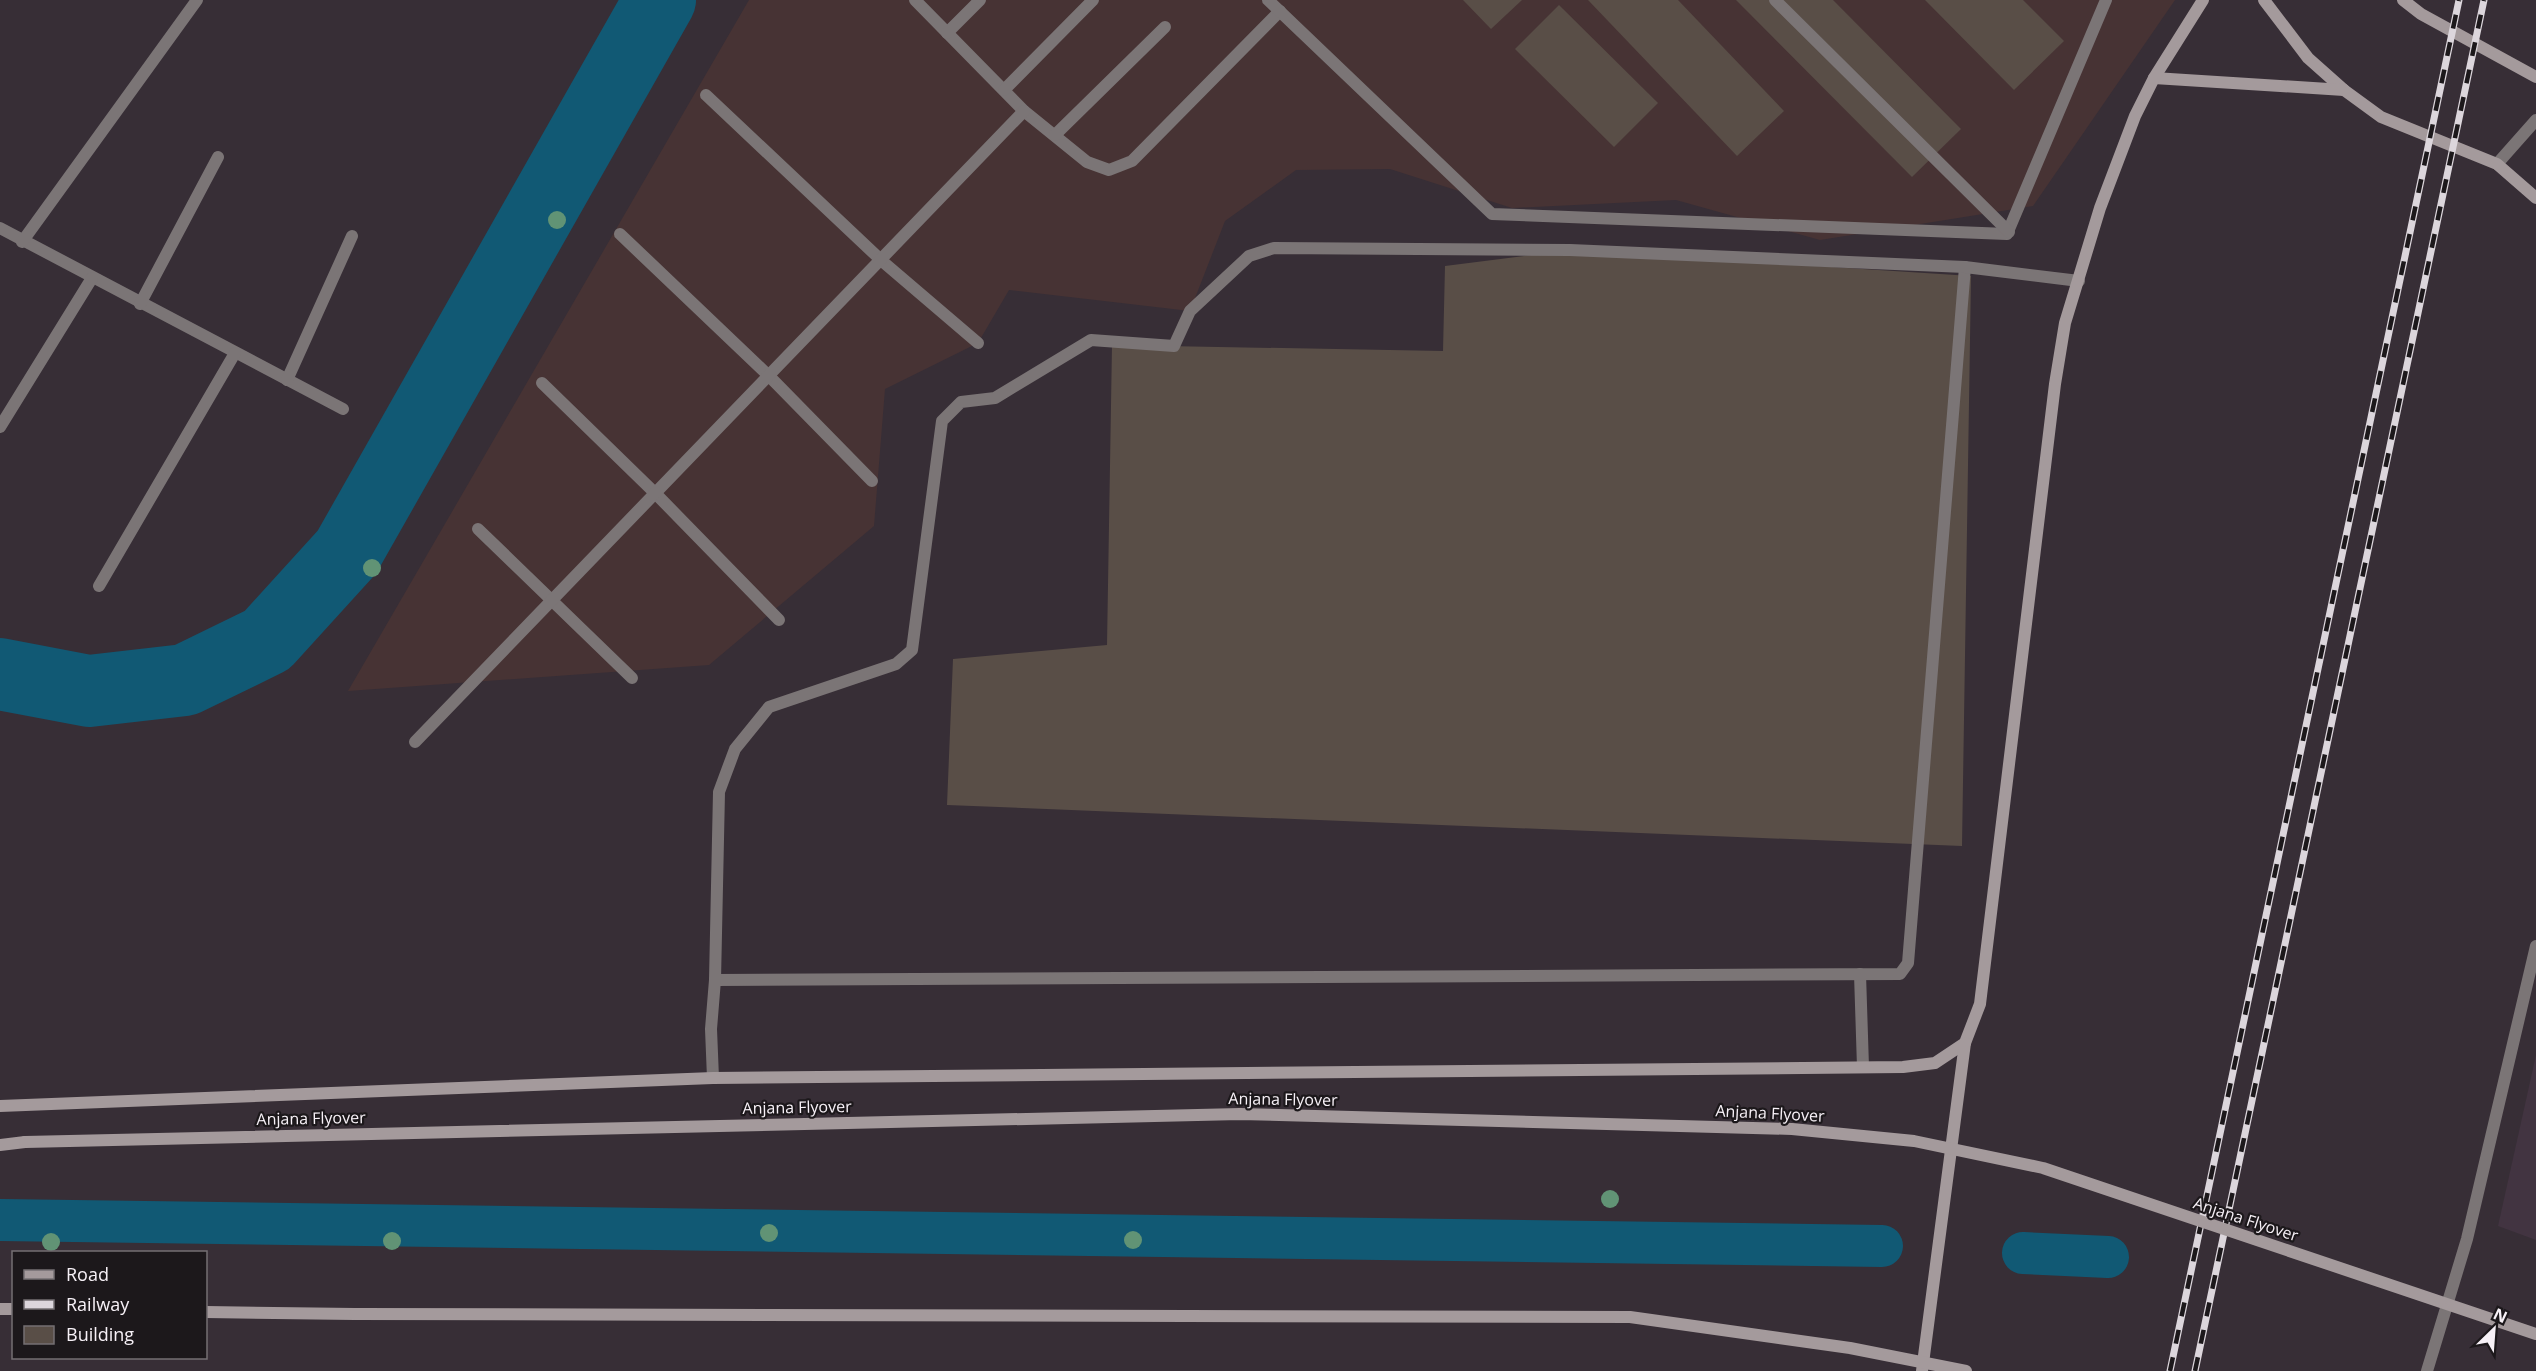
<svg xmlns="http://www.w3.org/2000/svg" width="2536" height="1371" viewBox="0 0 2536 1371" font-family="'Open Sans',sans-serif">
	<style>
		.commercial { fill: #423441 }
		.industrial { fill: #473334 }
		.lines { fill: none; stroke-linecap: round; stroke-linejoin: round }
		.canal { stroke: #115974; stroke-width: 42 }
		.river { stroke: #115974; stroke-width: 72 }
		.building { fill: #594e47 }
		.lane { stroke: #7b7576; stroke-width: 12 }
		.street { stroke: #7b7576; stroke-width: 12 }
		.secondary { stroke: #a49a9c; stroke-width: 12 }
		.rail-casing { stroke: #dcd6dc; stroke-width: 7 }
		.rail { stroke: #1c181b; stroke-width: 4.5; stroke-dasharray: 14; stroke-linecap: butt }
		.secondary-bridge { stroke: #a49a9c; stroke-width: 12 }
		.tree { fill: #619375 }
		.labels { text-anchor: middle; stroke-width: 4.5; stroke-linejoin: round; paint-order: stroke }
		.street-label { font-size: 16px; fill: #f7f1f7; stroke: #1c181b }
	</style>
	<rect width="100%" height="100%" fill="#372e36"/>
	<path class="commercial" d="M2536 1055V1240L2498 1226Z"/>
	<path class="industrial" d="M749 0H2175L2033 206 1820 240 1676 200 1512 208 1390 169 1296 170 1225 221 1190 311 1009 290 978 343 885 389 874 526 709 665 348 691Z"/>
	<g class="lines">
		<g class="canal">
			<path d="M0 1220 1882 1246"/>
			<path d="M2023 1253 2108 1257"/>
		</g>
		<path class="river" d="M0 674 89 691 185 680 267 640 347 552 660 0"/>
	</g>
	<g class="building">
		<path d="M1463 0H1522L1491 29Z"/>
		<path d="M1588 0H1678L1784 111 1737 156Z"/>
		<path d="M1736 0H1833L1961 129 1912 177Z"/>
		<path d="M1925 0H2023L2064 41 2014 90Z"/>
		<path d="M1559 5 1658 103 1614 147 1515 49Z"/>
		<path d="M1570 250 1971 276 1962 846 947 805 953 659 1107 645 1112 345 1443 351 1445 266Z"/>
	</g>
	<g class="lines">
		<g class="lane">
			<path d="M915 0 1024 111 1087 162 1109 170 1132 161 1280 11"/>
			<path d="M1268 0 1492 214 2007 234 2106 0"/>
			<path d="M1775 0 2009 232"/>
			<path d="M947 33 980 0"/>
			<path d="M1004 90 1093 0"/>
			<path d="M706 95 882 261 978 343"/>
			<path d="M1055 135 1165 27"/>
			<path d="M2497 164 2536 120"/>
			<path d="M620 234 770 377 872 481"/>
			<path d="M542 383 656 494 779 620"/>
			<path d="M478 529 632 678"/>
			<path d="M415 742 1024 111"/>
			<path d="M1860 974 1863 1067"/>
			<path d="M715 980 1900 974 1908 963 1965 267"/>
			<path d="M713 1078 711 1029 715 980 719 792 735 749 769 707 896 664 912 650 942 421 961 402 995 398 1091 340 1174 346 1190 311 1249 256 1274 248 1570 250 1965 267 2079 281"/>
			<path d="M2427 1371 2467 1239 2536 946"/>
		</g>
		<g class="street">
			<path d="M0 228 343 409"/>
			<path d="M22 242 197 0"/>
			<path d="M140 304 218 157"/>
			<path d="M287 380 352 236"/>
			<path d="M0 427 92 278"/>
			<path d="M99 586 235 353"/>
		</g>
		<g class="secondary">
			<path d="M2264 0 2308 58 2344 90 2381 117 2497 164 2536 198"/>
			<path d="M2403 0 2421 14 2536 77"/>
			<path d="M2154 78 2344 90"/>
			<path d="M0 1106 713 1078 1903 1067 1935 1063 1965 1043 1980 1004 2055 384 2065 323 2100 208 2135 116 2154 78 2203 0"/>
			<path d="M0 1145 25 1142"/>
			<path d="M0 1309H14"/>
			<path d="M206 1312 355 1314"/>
			<path d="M1922 1371 1965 1043"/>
		</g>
		<g class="rail-casing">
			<g id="rail">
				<path d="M2170 1371 2459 0"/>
				<path d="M2195 1371 2484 0"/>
			</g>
		</g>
		<use href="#rail" class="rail"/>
		<g class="secondary-bridge">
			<path d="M25 1142 1240 1114 1792 1129 1914 1141 2043 1168 2536 1334"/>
			<path d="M355 1314 1630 1317 1850 1348 1966 1371"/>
		</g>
	</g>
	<g class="tree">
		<circle cx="557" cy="220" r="9"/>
		<circle cx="372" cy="568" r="9"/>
		<circle cx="1610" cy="1199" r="9"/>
		<circle cx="769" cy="1233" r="9"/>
		<circle cx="1133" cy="1240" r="9"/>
		<circle cx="392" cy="1241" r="9"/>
		<circle cx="51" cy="1242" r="9"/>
	</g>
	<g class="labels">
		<g class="street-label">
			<text transform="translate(1283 1099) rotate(1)" y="6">Anjana Flyover</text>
			<text transform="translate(797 1107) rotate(-1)" y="6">Anjana Flyover</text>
			<text transform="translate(1770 1113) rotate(3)" y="6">Anjana Flyover</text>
			<text transform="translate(311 1118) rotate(-1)" y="6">Anjana Flyover</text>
			<text transform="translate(2246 1219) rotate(18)" y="6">Anjana Flyover</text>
		</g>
	</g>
	<rect x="12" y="1251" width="195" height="108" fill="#1c181b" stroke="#746f73" stroke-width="1.5"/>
	<rect x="24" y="1270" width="30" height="9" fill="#a49a9c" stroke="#746f73" stroke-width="1.5"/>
	<text x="66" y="1281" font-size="18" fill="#f7f1f7">Road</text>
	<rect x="24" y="1300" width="30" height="9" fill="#dcd6dc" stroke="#746f73" stroke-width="1.5"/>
	<text x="66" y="1311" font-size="18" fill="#f7f1f7">Railway</text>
	<rect x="24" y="1326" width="30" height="18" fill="#594e47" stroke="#746f73" stroke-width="1.5"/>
	<text x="66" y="1341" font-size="18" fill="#f7f1f7">Building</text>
	<g transform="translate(2494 1329) rotate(25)" stroke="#1c181b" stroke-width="4.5" paint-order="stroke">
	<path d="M0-4.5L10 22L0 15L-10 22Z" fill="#f7f1f7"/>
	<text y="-9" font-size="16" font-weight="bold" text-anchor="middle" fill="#f7f1f7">N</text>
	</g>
</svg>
